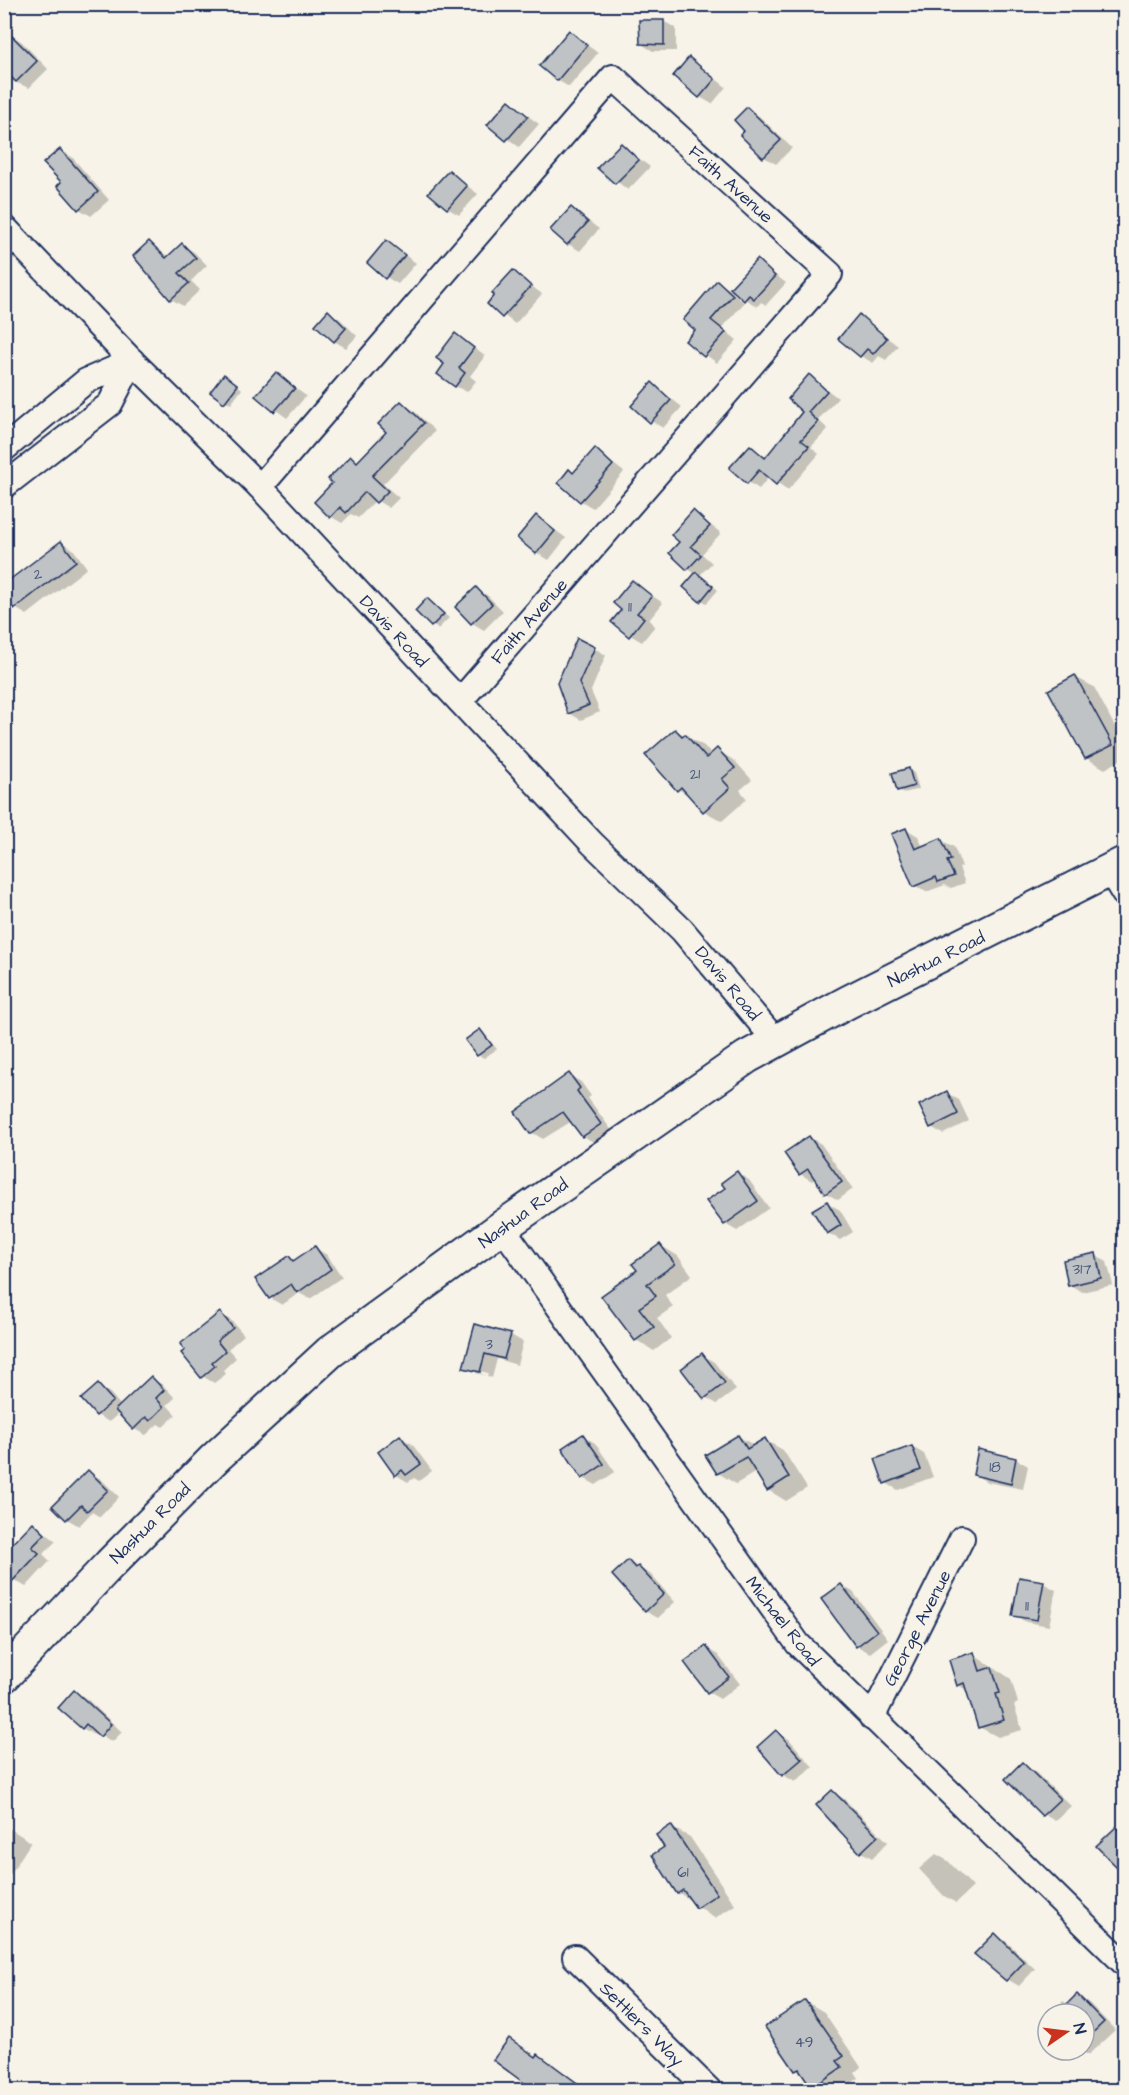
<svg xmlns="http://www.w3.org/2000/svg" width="1129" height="2095" viewBox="0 0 1129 2095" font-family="'Architects Daughter',sans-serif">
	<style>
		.shadow { fill: #0003; fill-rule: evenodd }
		.building { fill: #c0c3c5; stroke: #1b2f5e; stroke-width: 1.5 }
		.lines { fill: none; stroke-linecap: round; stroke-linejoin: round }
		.minor-casing { stroke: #1b2f5e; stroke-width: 28 }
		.major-casing { stroke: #1b2f5e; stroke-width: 36 }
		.minor { stroke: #f7f3e8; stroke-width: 24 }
		.major { stroke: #f7f3e8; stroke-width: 32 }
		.labels { text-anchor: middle; stroke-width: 4.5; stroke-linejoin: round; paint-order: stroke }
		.number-label { font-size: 15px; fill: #445478 }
		.street-label { font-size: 18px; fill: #1b2f5e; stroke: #f7f3e8 }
	</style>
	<rect width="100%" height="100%" fill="#f7f3e8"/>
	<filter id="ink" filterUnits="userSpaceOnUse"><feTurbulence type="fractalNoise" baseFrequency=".0167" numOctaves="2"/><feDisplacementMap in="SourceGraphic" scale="12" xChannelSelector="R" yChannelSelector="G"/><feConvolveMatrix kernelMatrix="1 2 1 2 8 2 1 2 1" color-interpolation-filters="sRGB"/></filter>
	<g filter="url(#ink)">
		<g class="shadow">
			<path d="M663 21 676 28V51H653L641 44Z"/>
			<path d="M4 30 22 42 48 69 29 88 10 80 4 74Z"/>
			<path d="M569 32 598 53 569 87 557 80Z"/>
			<path d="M690 59 726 87 712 104 700 97Z"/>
			<path d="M509 102 539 124 519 147 490 125Z"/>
			<path d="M747 109 759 116 792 148 776 164 764 157 746 131Z"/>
			<path d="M621 145 650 167 628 190 599 168Z"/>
			<path d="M60 150 72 157 109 200 91 216 79 209 63 182Z"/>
			<path d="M449 172 478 194 459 215 447 208Z"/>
			<path d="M572 209 599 229 580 251 568 244Z"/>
			<path d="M387 242 416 263 398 284 386 277Z"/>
			<path d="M149 243 169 257 182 245 194 252 207 265 191 281 200 290 183 306 171 299 135 256Z"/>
			<path d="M757 261 786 283 766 305 761 302 757 307 735 291 733 293 744 303 722 328 737 340 717 363 687 341 697 330 717 282 731 290Z"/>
			<path d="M513 272 542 294 515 324 489 304Z"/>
			<path d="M328 312 340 319 357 336 346 348 334 341Z"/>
			<path d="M859 316 898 346 886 360 879 356 873 363 861 356Z"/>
			<path d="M455 335 485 356 470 376 476 381 467 392 455 386 446 364Z"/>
			<path d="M276 374 306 396 287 418 257 396Z"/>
			<path d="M809 376 838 398 818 420 828 429 811 447 819 454 788 490 769 477 759 489 748 482 751 447 767 458 804 412Z"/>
			<path d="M230 379 242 389 231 404 225 401Z"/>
			<path d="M653 384 682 407 663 428 651 421Z"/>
			<path d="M401 403 413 410 435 431 383 484 399 498 389 508 376 500 358 518 351 514 342 523 330 516 334 483 351 458 359 462 388 432Z"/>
			<path d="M595 450 624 472 593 508 581 501 574 474Z"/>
			<path d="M693 512 721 533 702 554 712 563 700 575 718 590 707 603 701 600 696 574 688 569 681 542Z"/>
			<path d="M536 516 566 538 549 560 537 553Z"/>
			<path d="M61 542 73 549 87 568 27 615 15 608Z"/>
			<path d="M632 582 663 603 649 620 655 626 642 642 630 635 623 610Z"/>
			<path d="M476 589 488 596 503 611 484 630 472 623Z"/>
			<path d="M428 600 449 618 438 629 417 611Z"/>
			<path d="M594 648 606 655 591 691 600 712 581 720 569 713 558 683Z"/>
			<path d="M1075 677 1094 687 1124 744V758L1105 769 1086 758Z"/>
			<path d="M675 730 704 746 712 755 717 750 735 761 752 780 740 790 747 799 722 821 704 811 691 797 678 789Z"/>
			<path d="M909 770 914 773 919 789 904 793 898 790Z"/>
			<path d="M906 829 918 836 923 847 941 840 954 847 962 867 959 868 965 883 951 888 945 885 926 892 914 885Z"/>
			<path d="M480 1030 497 1049 484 1058 478 1055Z"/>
			<path d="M1124 1031V1050L1116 1036Z"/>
			<path d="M569 1075 581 1082 591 1096 588 1098 612 1131 595 1143 583 1136 572 1121 543 1139 531 1132Z"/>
			<path d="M947 1093 959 1100 969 1121 943 1134 931 1127Z"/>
			<path d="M809 1137 821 1144 853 1189 838 1200 826 1193 816 1178 812 1181 800 1174Z"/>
			<path d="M737 1173 749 1180 769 1208 737 1231 725 1224 727 1188Z"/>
			<path d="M828 1203 840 1210 853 1232 840 1240 828 1233Z"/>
			<path d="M660 1245 678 1256 692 1275 665 1295 673 1307 657 1318 671 1338 654 1351 636 1340 639 1270Z"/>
			<path d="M315 1248 327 1255 342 1277 310 1299 299 1293 282 1305 270 1298 289 1257 296 1261Z"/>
			<path d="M1095 1255 1107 1262 1113 1285 1082 1292 1070 1285Z"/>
			<path d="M220 1314 232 1321 244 1335 228 1349 236 1358 223 1370 226 1374 214 1383 202 1376Z"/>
			<path d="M476 1326 511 1335 523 1342 517 1365 497 1359 492 1378 465 1367ZM476 1370 488 1373 487 1376 476 1373Z"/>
			<path d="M702 1355 714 1362 736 1390 717 1404 705 1397Z"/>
			<path d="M151 1378 163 1385 175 1398 167 1405 176 1415 163 1427 158 1424 146 1435 134 1429 119 1413 109 1422 97 1415 98 1386 110 1393 121 1406Z"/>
			<path d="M583 1436 595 1443 615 1472 596 1485 583 1478Z"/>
			<path d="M738 1436 755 1446 765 1440 783 1450 807 1488 786 1501 768 1490 756 1472 736 1484 718 1473Z"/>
			<path d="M400 1437 412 1444 432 1471 419 1481 414 1478 408 1482 396 1475Z"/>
			<path d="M912 1447 924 1454 933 1477 898 1490 886 1483Z"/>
			<path d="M980 1451 1016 1459 1028 1466 1023 1489 987 1482 975 1475Z"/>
			<path d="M88 1472 101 1479 119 1497 100 1517 92 1512 79 1526 67 1519Z"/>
			<path d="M33 1524 56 1541 43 1554 50 1561 26 1587 14 1580Z"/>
			<path d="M629 1562 650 1574 675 1602 658 1618 645 1611Z"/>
			<path d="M1043 1583 1056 1590 1049 1626 1026 1622 1014 1615Z"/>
			<path d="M841 1585 853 1592 888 1639 870 1653 857 1646Z"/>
			<path d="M706 1648 718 1655 740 1684 720 1699 708 1692Z"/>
			<path d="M974 1654 1011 1679 1018 1703 1014 1705 1022 1730 998 1737 979 1727 968 1691 958 1685Z"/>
			<path d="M75 1692 87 1699 122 1732 112 1742 97 1732 94 1735 82 1728Z"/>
			<path d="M776 1732 789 1739 813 1767 795 1782 783 1775 759 1747Z"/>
			<path d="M1022 1764 1034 1771 1071 1806 1055 1821 1043 1814Z"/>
			<path d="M832 1792 843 1798 888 1842 872 1858 861 1852 818 1805Z"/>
			<path d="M4 1825 31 1842 4 1884Z"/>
			<path d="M671 1827 690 1837 735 1905 715 1918 678 1892 666 1847Z"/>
			<path d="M936 1854 948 1861 973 1887 956 1903 944 1896 919 1869Z"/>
			<path d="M995 1935 1007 1942 1035 1969 1019 1986 1007 1979Z"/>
			<path d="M1077 1996 1089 2003 1115 2030 1088 2055 1079 2050H1084V2014H1050L1063 2001 1069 2005Z"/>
			<path d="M805 2001 824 2012 861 2067 855 2072 859 2078 841 2090H819L813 2087 805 2075 796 2070Z"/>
			<path d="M510 2040 528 2050 589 2090H538Z"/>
		</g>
		<g class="building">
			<path d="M639 20H664V45L640 44Z"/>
			<path d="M4 28 37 61 16 82 4 70Z"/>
			<path d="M569 30 587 45 557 81 539 66Z"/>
			<path d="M689 57 715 79 699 98 673 76Z"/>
			<path d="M509 100 528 116 506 141 487 125Z"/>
			<path d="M747 107 781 140 763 158 740 135 744 131 734 120Z"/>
			<path d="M621 143 639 160 615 184 597 168Z"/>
			<path d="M60 149 98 192 78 210 57 186 61 182 43 163Z"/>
			<path d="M449 170 467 186 447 209 428 193Z"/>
			<path d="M571 207 588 222 567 245 550 230Z"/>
			<path d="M386 240 405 255 385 279 367 263Z"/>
			<path d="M149 241 166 258 182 243 196 258 179 273 189 283 170 300 133 256Z"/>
			<path d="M757 259 775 276 754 299 749 295 744 301 730 288Z"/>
			<path d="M513 270 531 286 502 318 487 304 494 295 492 293Z"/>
			<path d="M717 280 733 295 711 320 726 332 704 357 685 341 695 330 683 320Z"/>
			<path d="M328 310 346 328 334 342 315 325Z"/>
			<path d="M859 314 887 338 873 354 867 349 860 357 838 339Z"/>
			<path d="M455 333 474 348 459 368 465 373 455 387 437 374 444 364 436 358Z"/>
			<path d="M276 372 295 388 274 412 255 396Z"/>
			<path d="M224 374 238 385 224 403 210 392Z"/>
			<path d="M809 374 827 391 808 412 818 422 801 440 809 446 776 485 759 470 747 484 729 468 750 445 765 458 802 412 788 399Z"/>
			<path d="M652 382 671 400 650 423 631 406Z"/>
			<path d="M401 401 424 423 372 476 388 491 376 503 365 492 346 513 340 507 330 518 314 502 332 483 328 479 351 456 357 462 386 432 378 424Z"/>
			<path d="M595 448 613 465 580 502 558 483 569 469 573 473Z"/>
			<path d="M693 510 710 526 691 546 701 555 687 570 669 553 679 542 671 535Z"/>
			<path d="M536 515 555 531 536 554 517 538Z"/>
			<path d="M61 541 76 561 14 609 4 597V584Z"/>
			<path d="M696 572 713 586 700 602 683 587Z"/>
			<path d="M632 580 652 596 637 613 644 618 629 637 611 622 621 610 613 603Z"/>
			<path d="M476 587 492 604 471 624 455 607Z"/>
			<path d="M427 598 444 614 431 627 415 611Z"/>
			<path d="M577 638 595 647 579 683 589 705 568 714 557 683Z"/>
			<path d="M1075 675 1113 745 1085 759 1048 690Z"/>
			<path d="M675 729 682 736 685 734 706 758 717 748 735 768 722 779 730 788 703 812 681 787 677 791 645 755Z"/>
			<path d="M909 768 914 786 897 791 892 773Z"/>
			<path d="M906 828 915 849 941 838 951 860 947 861 954 876 938 882 936 877 913 887 891 834Z"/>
			<path d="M480 1029 492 1045 477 1056 465 1040Z"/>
			<path d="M569 1073 580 1088 577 1091 601 1124 582 1137 563 1112 530 1134 515 1112Z"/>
			<path d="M947 1091 958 1114 930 1128 919 1105Z"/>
			<path d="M809 1136 842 1182 825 1194 808 1169 799 1175 784 1153Z"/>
			<path d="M737 1171 758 1201 724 1225 706 1201 725 1188 721 1183Z"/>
			<path d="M827 1201 841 1225 827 1234 812 1210Z"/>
			<path d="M660 1244 675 1264 647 1284 656 1296 639 1308 654 1327 635 1341 601 1296 637 1270 632 1264Z"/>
			<path d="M315 1246 331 1269 297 1293 291 1284 269 1299 255 1279 289 1256 293 1261Z"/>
			<path d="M1096 1253 1101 1278 1068 1286 1063 1260Z"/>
			<path d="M220 1312 233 1328 217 1341 225 1351 212 1362 215 1366 201 1378 181 1353 185 1350 180 1344Z"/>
			<path d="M475 1324 511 1334 504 1359 485 1354 480 1372 463 1368Z"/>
			<path d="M702 1353 725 1383 704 1399 681 1369Z"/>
			<path d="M151 1376 164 1390 156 1398 164 1407 150 1421 146 1417 133 1430 115 1410Z"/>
			<path d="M98 1384 113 1401 96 1416 81 1399Z"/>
			<path d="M583 1434 604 1464 582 1479 562 1448Z"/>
			<path d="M400 1435 421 1464 406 1475 402 1470 395 1476 378 1452Z"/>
			<path d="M738 1435 747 1449 765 1438 789 1477 767 1491 746 1457 717 1474 705 1455Z"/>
			<path d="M912 1446 921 1470 884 1484 875 1459Z"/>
			<path d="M978 1449 1016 1458 1011 1484 973 1475Z"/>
			<path d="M88 1470 108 1490 87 1511 81 1505 66 1520 52 1506Z"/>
			<path d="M33 1522 45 1534 32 1547 39 1553 4 1590V1552Z"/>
			<path d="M628 1560 635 1568 638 1566 664 1594 645 1612 612 1575Z"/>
			<path d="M1019 1577 1044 1581 1037 1620 1012 1616Z"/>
			<path d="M841 1584 877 1631 856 1647 821 1599Z"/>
			<path d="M706 1646 729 1677 707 1693 684 1662Z"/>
			<path d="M974 1652 980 1671 992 1667 1000 1693 996 1694 1004 1720 978 1728 964 1683 957 1686 949 1660Z"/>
			<path d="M74 1690 111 1724 100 1737 86 1724 82 1729 58 1708Z"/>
			<path d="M776 1730 802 1759 782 1776 757 1747Z"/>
			<path d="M1022 1762 1060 1799 1042 1816 1005 1779Z"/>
			<path d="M832 1790 878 1836 860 1853 816 1805Z"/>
			<path d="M671 1825 717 1894 696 1908 683 1890 677 1894 652 1855 664 1847 656 1835Z"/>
			<path d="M1116 1827 1125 1836V1875L1096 1846Z"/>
			<path d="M995 1933 1024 1962 1006 1981 974 1954Z"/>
			<path d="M1077 1994 1104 2022 1084 2041V2014H1057Z"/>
			<path d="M805 2000 844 2056 837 2061 842 2067 812 2088 799 2069 795 2071 765 2027Z"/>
			<path d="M509 2038 536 2057 538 2054 588 2091H535L493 2060Z"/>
		</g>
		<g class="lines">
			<g class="minor-casing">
				<g id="minor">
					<path d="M4 227 132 361 260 487 592 843 682 930 776 1041"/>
					<path d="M4 449 86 381 132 361"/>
					<path d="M4 486 110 404 132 361"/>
					<path d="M260 487 613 77 830 274 460 701"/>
					<path d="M1110 871 1124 894"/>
					<path d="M502 1227 798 1644 1124 1963"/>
					<path d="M872 1718 962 1538"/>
					<path d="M575 1957 709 2090"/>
				</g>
			</g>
			<g class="major-casing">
				<path id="major" d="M4 1676 110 1564 214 1459 330 1352 502 1227 747 1057 848 1002 1124 863"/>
			</g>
			<use href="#minor" class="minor"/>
			<use href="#major" class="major"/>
		</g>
	</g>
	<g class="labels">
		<g class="number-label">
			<text x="38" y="579">2</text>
			<text x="630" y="612">11</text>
			<text x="695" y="779">21</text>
			<text x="1082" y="1274">317</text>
			<text x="489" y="1349">3</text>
			<text x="995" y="1472">18</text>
			<text x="1027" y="1611">11</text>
			<text x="683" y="1877">61</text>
			<text x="804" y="2047">49</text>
		</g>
		<g class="street-label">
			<text transform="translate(731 184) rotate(42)" y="6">Faith Avenue</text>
			<text transform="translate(529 621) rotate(-49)" y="6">Faith Avenue</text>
			<text transform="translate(394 631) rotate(47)" y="6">Davis Road</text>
			<text transform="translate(936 959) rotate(-26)" y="6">Nashua Road</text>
			<text transform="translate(728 983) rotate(50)" y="6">Davis Road</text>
			<text transform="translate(523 1213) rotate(-36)" y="6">Nashua Road</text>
			<text transform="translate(150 1523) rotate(-45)" y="6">Nashua Road</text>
			<text transform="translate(783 1621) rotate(52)" y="6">Michael Road</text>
			<text transform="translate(917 1628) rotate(-63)" y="6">George Avenue</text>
			<text transform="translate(642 2024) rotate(45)" y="6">Settlers Way</text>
		</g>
	</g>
	<rect width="1129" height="2095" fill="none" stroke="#f7f3e8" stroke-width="24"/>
	<rect x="12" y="12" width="1105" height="2071" fill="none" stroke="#1b2f5e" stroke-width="2" filter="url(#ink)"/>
	<g transform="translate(1066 2032) rotate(76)"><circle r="28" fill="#f7f3e8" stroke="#9fa5b1" stroke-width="1.5"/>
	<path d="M0-4.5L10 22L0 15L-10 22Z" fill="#c8321e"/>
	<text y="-9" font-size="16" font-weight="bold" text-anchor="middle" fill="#1b2f5e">N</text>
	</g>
</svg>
